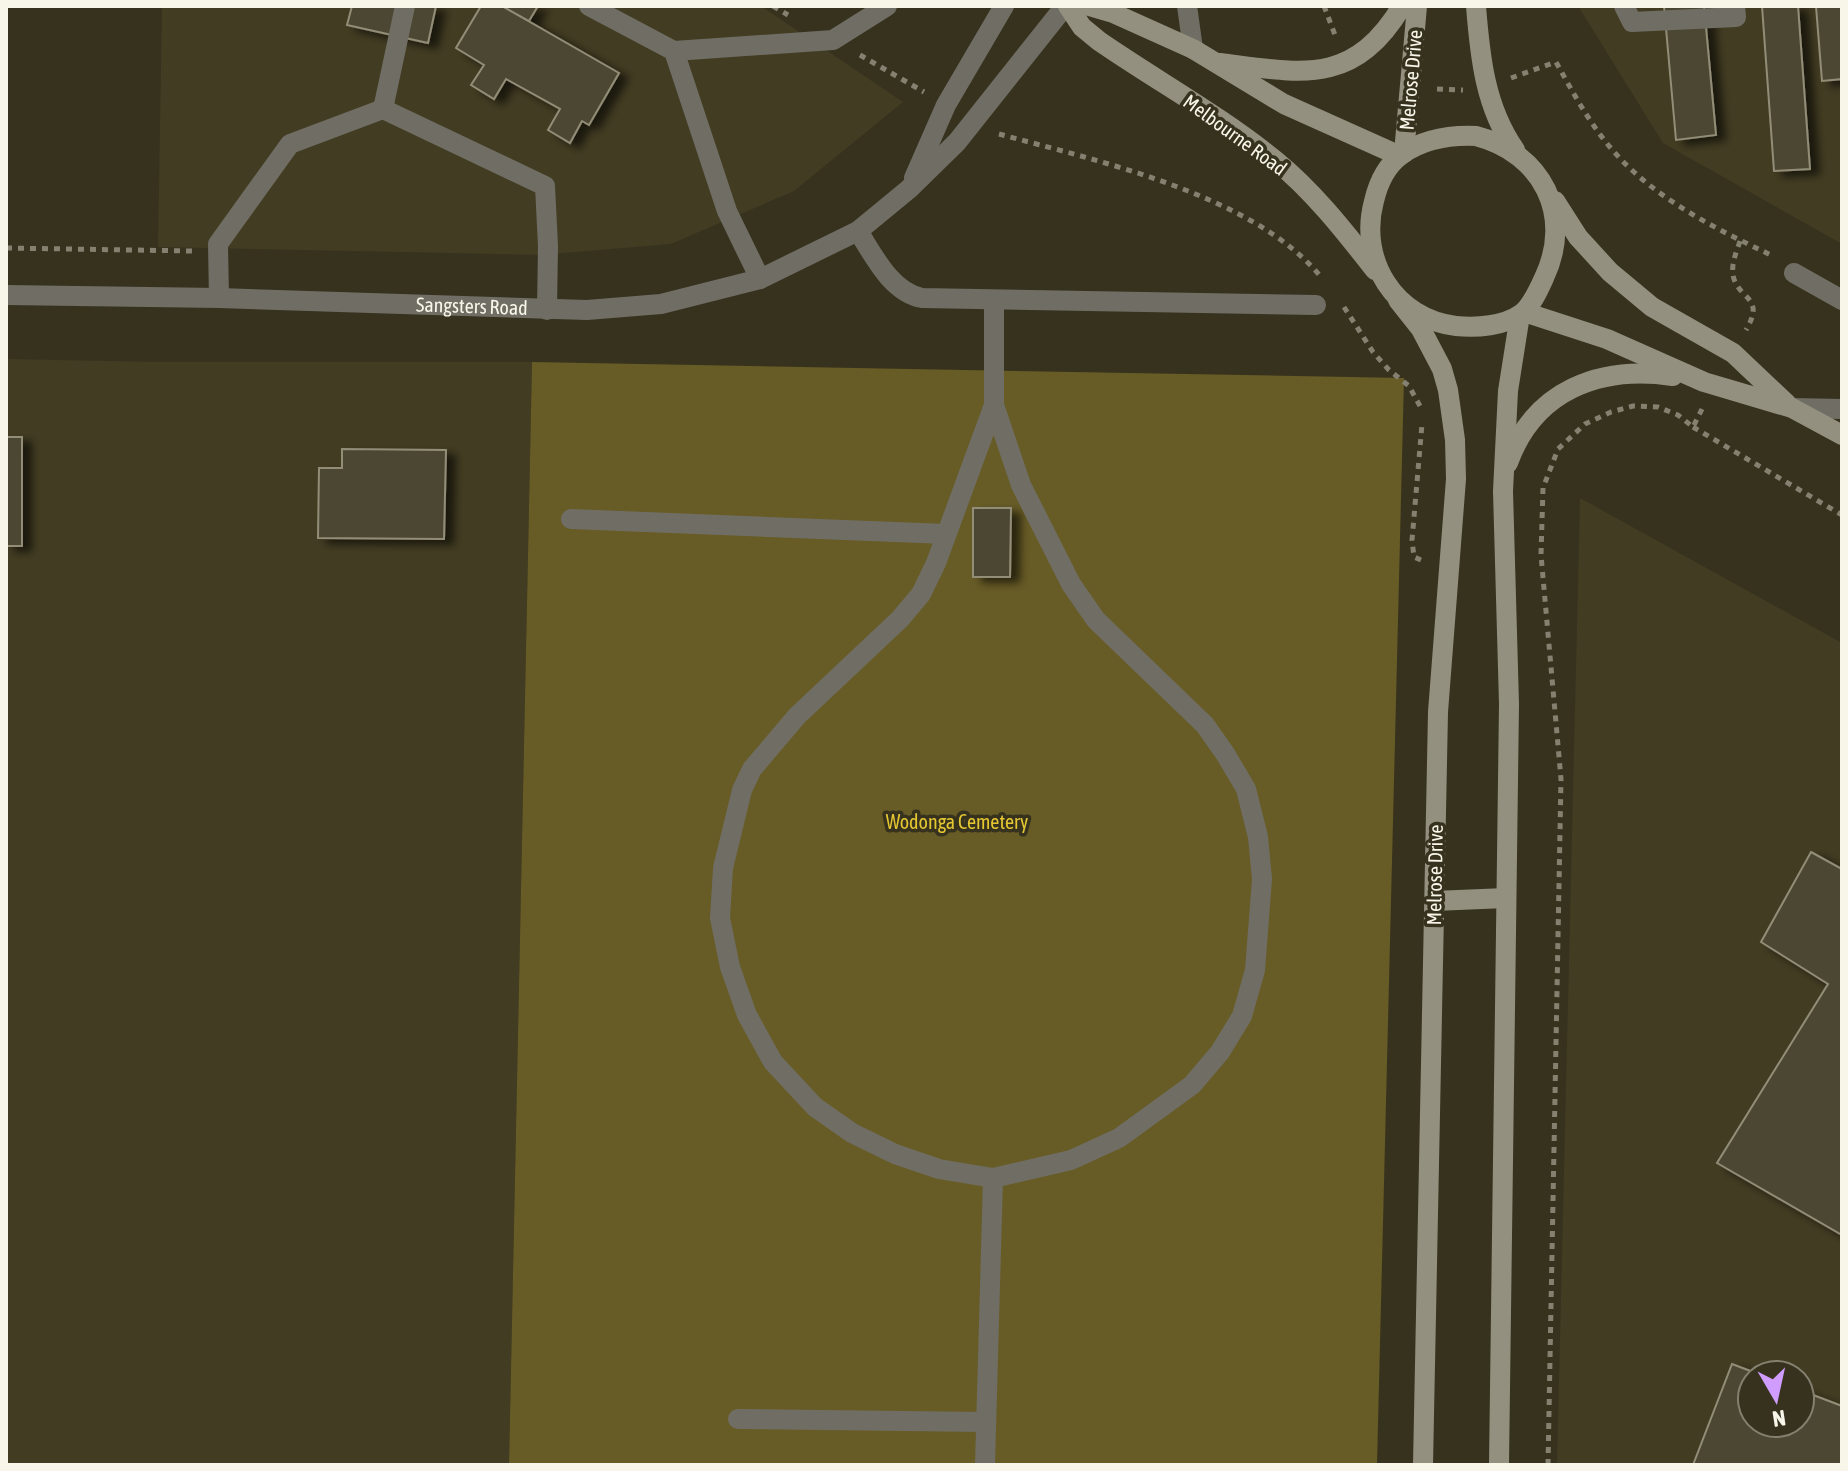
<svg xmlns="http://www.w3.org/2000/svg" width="1848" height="1471" viewBox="0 0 1848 1471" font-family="'Asap Condensed',sans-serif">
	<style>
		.built { fill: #423c22; fill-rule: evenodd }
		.green { fill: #675b26 }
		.building { fill: #4b4733; stroke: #928d77; stroke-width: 2; filter: url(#shadow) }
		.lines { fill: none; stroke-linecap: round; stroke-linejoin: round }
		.path { stroke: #858171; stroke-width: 5; stroke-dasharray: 6 6; stroke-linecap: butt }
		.service { stroke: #706e64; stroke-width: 20 }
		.minor { stroke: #706e64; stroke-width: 20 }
		.secondary { stroke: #939080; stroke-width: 20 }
		.labels { text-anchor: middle; stroke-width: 7; stroke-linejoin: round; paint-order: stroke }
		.street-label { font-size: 20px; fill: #f8f5e9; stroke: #36321e }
		.park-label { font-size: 20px; fill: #e5c732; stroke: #36321e }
	</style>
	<defs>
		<filter id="shadow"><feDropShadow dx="9" dy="5" stdDeviation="4" flood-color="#0009"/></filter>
	</defs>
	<rect width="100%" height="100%" fill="#36321e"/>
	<g class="built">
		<path d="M162 6H761L903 102 794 191 671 244 540 255 158 247Z"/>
		<path d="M1578 6H1842V244L1663 143Z"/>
		<path d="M6 359 158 362H532L509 1465H6Z"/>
		<path d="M1580 498 1842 643V1465H1557ZM1752 1375H1800V1423H1752Z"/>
	</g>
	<path class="green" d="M532 362 1404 378 1377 1465H509Z"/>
	<g class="building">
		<path d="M352 6H436L428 43 347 25Z"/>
		<path d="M481 6H502L619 73 589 125 582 121 570 143 548 130 560 109 506 79 494 99 471 85 484 65 456 48Z"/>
		<path d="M502 6H538L529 21Z"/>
		<path d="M1664 6H1704L1716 135 1676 140Z"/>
		<path d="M1762 6H1798L1810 169 1774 171Z"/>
		<path d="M1816 6H1842V79L1822 81Z"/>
		<rect x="6" y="437" width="16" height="109"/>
		<path d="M342 449 446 450 444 539 318 538 319 468H342Z"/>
		<path d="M973 508H1011L1010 577H973Z"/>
		<path d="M1811 852 1842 869V1235L1717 1163 1828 984 1761 942Z"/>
		<path d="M1732 1364 1761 1375H1752V1423H1800V1390L1842 1406V1465H1693Z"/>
	</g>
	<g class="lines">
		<g class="path">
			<path d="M773 6 788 15"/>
			<path d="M1324 6 1335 35"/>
			<path d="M860 55 924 92"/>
			<path d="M1511 78 1556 62C1571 89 1586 117 1605 141 1647 195 1712 227 1773 256"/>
			<path d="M1437 89 1463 90"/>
			<path d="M999 134C1098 161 1254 195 1321 277"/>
			<path d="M1740 241C1736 254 1730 265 1734 279 1741 300 1765 298 1746 330"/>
			<path d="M6 248 193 251"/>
			<path d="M1344 307 1373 352 1389 370 1409 386 1420 406"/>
			<path d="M1693 427 1842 515"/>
			<path d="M1421 560 1414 557 1412 540 1422 424"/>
			<path d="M1548 1465 1561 779 1541 555 1543 488 1558 449 1585 424 1611 412 1633 406 1658 407 1678 415 1693 427 1702 409"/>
		</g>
		<g class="service">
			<path d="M405 6 383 109 545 186 548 246 547 310"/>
			<path d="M589 6 674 51 727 211 760 279"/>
			<path d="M1624 6 1632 22 1736 17 1735 6"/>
			<path d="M674 51 833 40 887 6"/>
			<path d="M858 231C874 256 891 292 922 298L1316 305"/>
			<path d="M1794 273 1842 300"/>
			<path d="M219 298 218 244 290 144 383 109"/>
			<path d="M994 405 936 563 921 594 900 619 797 716 752 769 742 790 723 868 720 918 730 967 747 1015 773 1062 815 1107 852 1133 895 1154 939 1169 993 1178 1071 1160 1119 1138 1192 1085 1220 1052 1242 1016 1255 970 1262 879 1258 837 1246 789 1226 755 1205 725 1096 620 1071 584 1021 485 994 405V300"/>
			<path d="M571 519 946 534"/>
			<path d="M738 1419 985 1422"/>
			<path d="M985 1465 993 1178"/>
		</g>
		<g class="minor">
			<path d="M1187 6 1193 49"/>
			<path d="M914 178 946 105 1004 6"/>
			<path id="s1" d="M6 295 219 298 587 310 661 304 760 279 858 231 909 189 957 142 1065 6"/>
			<path d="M1792 408 1842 409"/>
		</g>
		<g class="secondary">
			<path d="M1068 6 1082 27 1099 41C1157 81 1221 116 1276 161 1314 192 1345 232 1375 270"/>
			<path d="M1089 6 1113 13 1193 49 1284 104 1400 156"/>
			<path d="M1476 6C1480 57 1485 107 1515 150"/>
			<path d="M1220 63C1302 73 1353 87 1402 6"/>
			<path d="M1476 136C1542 153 1574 215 1544 278 1539 289 1531 307 1521 314 1504 326 1477 328 1456 326 1395 319 1358 260 1374 201 1378 184 1386 166 1401 155 1423 139 1450 135 1476 136Z"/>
			<path d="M1404 153 1417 6"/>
			<path d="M1555 201 1578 237 1610 272 1652 307 1733 353 1787 404"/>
			<path d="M1398 300 1421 329 1442 369 1448 390 1455 440 1456 479 1438 712 1423 1465"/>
			<path d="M1524 312 1607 339 1704 382 1792 408 1842 435"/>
			<path d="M1508 463C1534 390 1600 365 1673 376"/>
			<path d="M1434 901 1506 898"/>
			<path d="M1499 1465 1509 704 1503 491 1508 391 1520 315"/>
		</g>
	</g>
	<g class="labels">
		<g class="street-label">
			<text transform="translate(1411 80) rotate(-85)" y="7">Melrose Drive</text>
			<text transform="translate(1235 135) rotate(36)" y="7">Melbourne Road</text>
			<text dy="7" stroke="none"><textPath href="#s1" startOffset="466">Sangsters Road</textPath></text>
			<text transform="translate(1435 875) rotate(-89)" y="7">Melrose Drive</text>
		</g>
		<g class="park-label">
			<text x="957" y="829">Wodonga Cemetery</text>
		</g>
	</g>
	<rect width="1848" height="1471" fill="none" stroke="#f8f5e9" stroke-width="16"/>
	<g transform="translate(1776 1399) rotate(171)"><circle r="38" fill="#36321e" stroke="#84806f" stroke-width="2"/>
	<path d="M0-6L14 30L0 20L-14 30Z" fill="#d09dff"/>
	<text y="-12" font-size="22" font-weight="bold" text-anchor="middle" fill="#f8f5e9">N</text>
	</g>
</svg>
